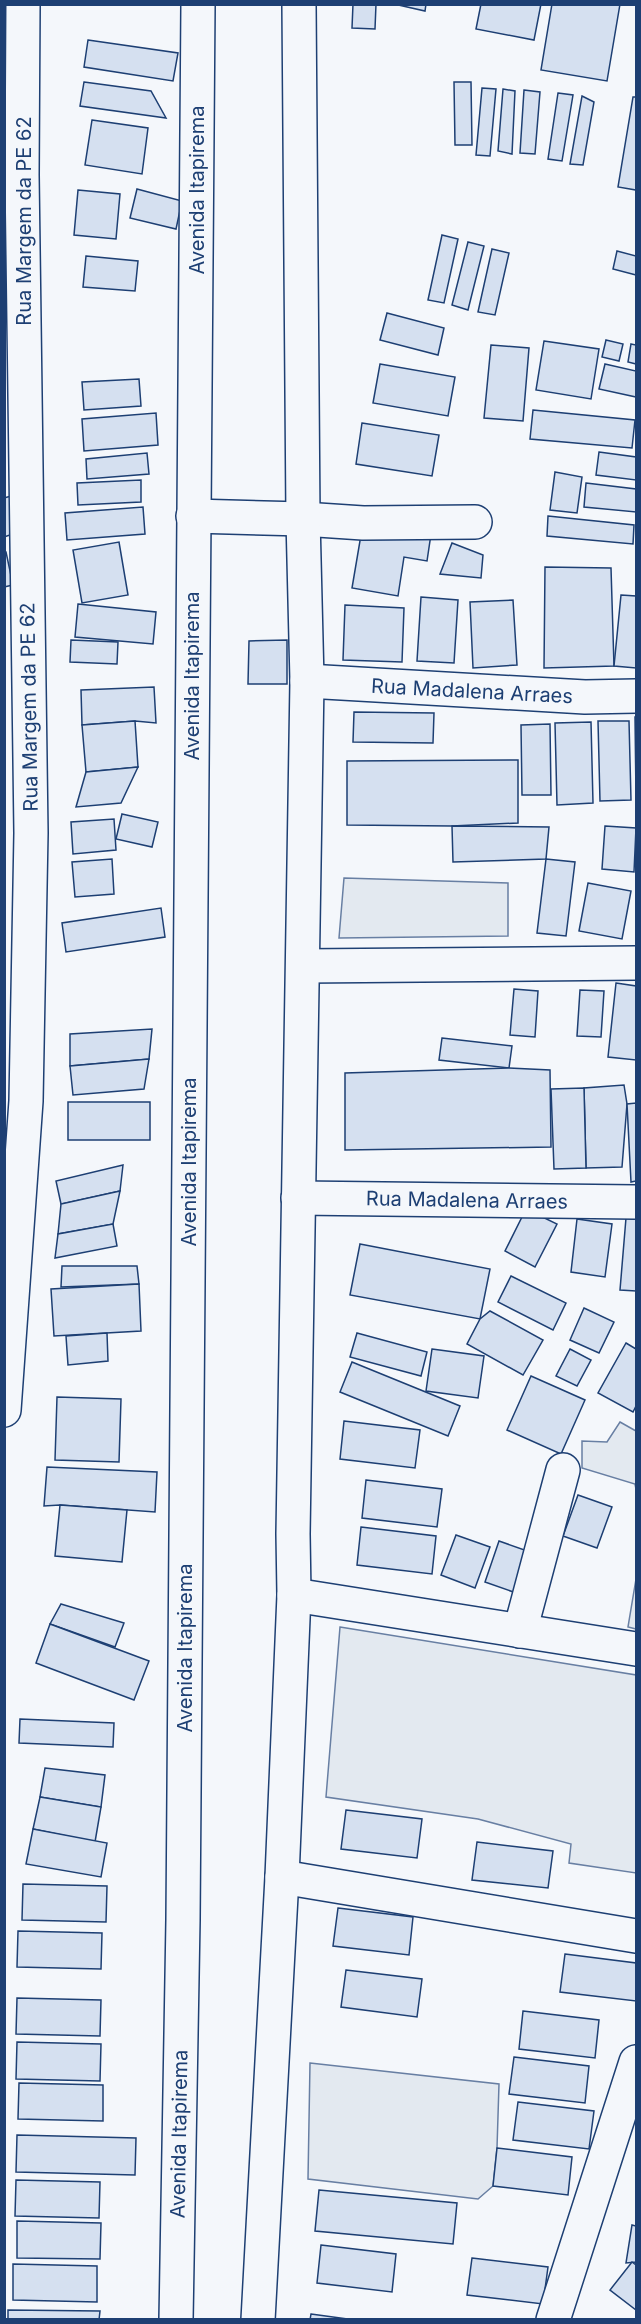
<svg xmlns="http://www.w3.org/2000/svg" width="641" height="2324" viewBox="0 0 641 2324" font-family="Inter,sans-serif">
	<style>
		.green { fill: #e3e9f0; stroke: #687fa3; stroke-width: 1.5 }
		.building { fill: #d5e0f0; stroke: #1d3f73; stroke-width: 1.5 }
		.lines { fill: none; stroke-linecap: round; stroke-linejoin: round }
		.street-casing { stroke: #1d3f73; stroke-width: 36 }
		.primary-casing { stroke: #1d3f73; stroke-width: 36 }
		.street { stroke: #f4f7fb; stroke-width: 33 }
		.primary { stroke: #f4f7fb; stroke-width: 33 }
		.labels { text-anchor: middle; stroke-width: 4.5; stroke-linejoin: round; paint-order: stroke }
		.street-label { font-size: 20px; fill: #1d3f73; stroke: #f4f7fb }
	</style>
	<rect width="100%" height="100%" fill="#f4f7fb"/>
	<g class="green">
		<path d="M344 878 508 883V936L339 938Z"/>
		<path d="M620 1422 636 1431V1489L635 1484 582 1468V1441L607 1442Z"/>
		<path d="M636 1579V1629L628 1627Z"/>
		<path d="M340 1627 636 1675V1873L569 1863 571 1844 478 1819 326 1797Z"/>
		<path d="M310 2063 499 2084 497 2148 493 2186 478 2199 308 2179Z"/>
	</g>
	<g class="building">
		<path d="M353 4H376L375 29 352 28Z"/>
		<path d="M394 4H426L425 11Z"/>
		<path d="M481 4H541L534 40 476 29Z"/>
		<path d="M552 4H620L607 81 541 70Z"/>
		<path d="M88 40 178 53 173 81 84 67Z"/>
		<path d="M84 82 151 91 166 118 80 106Z"/>
		<path d="M454 82H471L472 145H455Z"/>
		<path d="M482 88 496 89 490 156 476 155Z"/>
		<path d="M503 89 515 91 512 154 498 151Z"/>
		<path d="M524 90 540 92 535 154 520 153Z"/>
		<path d="M558 93 573 95 562 161 548 159Z"/>
		<path d="M582 96 594 102 583 165 570 164Z"/>
		<path d="M633 97H636V190L618 187Z"/>
		<path d="M92 120 148 128 142 174 85 165Z"/>
		<path d="M137 189 182 201 176 229 130 218Z"/>
		<path d="M78 190 120 194 116 239 74 235Z"/>
		<path d="M442 235 458 239 444 303 428 300Z"/>
		<path d="M468 242 484 246 468 310 452 305Z"/>
		<path d="M492 249 509 253 495 315 478 312Z"/>
		<path d="M617 251 636 256V275L613 269Z"/>
		<path d="M86 256 138 261 135 291 83 287Z"/>
		<path d="M387 313 444 328 438 355 380 340Z"/>
		<path d="M606 340 623 344 619 361 602 357Z"/>
		<path d="M544 341 599 349 591 399 536 390Z"/>
		<path d="M631 344 636 345V364L628 362Z"/>
		<path d="M491 345 529 348 523 421 484 418Z"/>
		<path d="M380 364 455 377 448 416 373 403Z"/>
		<path d="M605 364 636 371V397L599 389Z"/>
		<path d="M139 379 141 406 84 410 82 382Z"/>
		<path d="M533 410 635 420 632 448 530 439Z"/>
		<path d="M156 413 158 445 84 451 82 419Z"/>
		<path d="M362 423 439 435 432 476 356 464Z"/>
		<path d="M599 452 636 457V480L596 475Z"/>
		<path d="M147 453 149 474 87 479 86 459Z"/>
		<path d="M555 472 582 477 577 513 550 510Z"/>
		<path d="M141 480V502L78 505 77 483Z"/>
		<path d="M586 483 636 489V512L584 507Z"/>
		<path d="M11 496 22 531 4 537V498Z"/>
		<path d="M143 507 145 534 67 540 65 513Z"/>
		<path d="M548 516 634 525 633 544 547 536Z"/>
		<path d="M363 523 431 534 427 561 404 557 398 596 352 588Z"/>
		<path d="M119 542 128 595 82 603 73 550Z"/>
		<path d="M452 543 483 555 481 578 440 574Z"/>
		<path d="M4 552H6L13 585 4 587Z"/>
		<path d="M545 567 611 568 614 666 544 668Z"/>
		<path d="M621 595 636 596V668L614 666Z"/>
		<path d="M421 597 458 600 454 663 417 661Z"/>
		<path d="M513 600 517 665 473 668 470 602Z"/>
		<path d="M78 604 156 612 153 644 75 637Z"/>
		<path d="M345 605 404 608 402 662 343 660Z"/>
		<path d="M71 640 118 642 117 664 70 662Z"/>
		<path d="M287 640V684H248L249 641Z"/>
		<path d="M154 687 156 723 135 721 82 725 81 690Z"/>
		<path d="M354 712 434 713 433 743 353 742Z"/>
		<path d="M635 717H636V796Z"/>
		<path d="M135 721 138 767 86 772 82 725Z"/>
		<path d="M598 721H629L631 800 600 801Z"/>
		<path d="M591 722 593 803 557 805 555 723Z"/>
		<path d="M550 724 551 795H522L521 725Z"/>
		<path d="M518 760V823L452 826 347 825V761Z"/>
		<path d="M138 767 121 803 76 807 86 772Z"/>
		<path d="M122 814 158 822 152 847 116 839Z"/>
		<path d="M114 819 116 850 73 854 71 822Z"/>
		<path d="M452 826 549 827 546 859 453 862Z"/>
		<path d="M605 826 636 828 634 872 602 869Z"/>
		<path d="M112 859 114 894 75 897 72 862Z"/>
		<path d="M546 859 575 862 566 936 537 933Z"/>
		<path d="M588 883 631 891 622 939 579 931Z"/>
		<path d="M161 908 165 937 66 952 62 923Z"/>
		<path d="M616 983 636 986V1060L608 1057Z"/>
		<path d="M514 989 538 991 535 1037 510 1035Z"/>
		<path d="M580 990 604 991 601 1037 577 1036Z"/>
		<path d="M152 1029 149 1059 70 1066V1034Z"/>
		<path d="M442 1038 512 1046 509 1068 439 1060Z"/>
		<path d="M149 1059 144 1089 73 1095 70 1066Z"/>
		<path d="M509 1068 550 1070 551 1147 345 1150V1073Z"/>
		<path d="M624 1085 627 1104 622 1167 586 1168 584 1088Z"/>
		<path d="M584 1088 586 1168 554 1169 551 1089Z"/>
		<rect x="68" y="1102" width="82" height="38"/>
		<path d="M636 1103V1181L631 1182 627 1104Z"/>
		<path d="M123 1165 120 1191 61 1204 56 1181Z"/>
		<path d="M120 1191 113 1224 58 1234 61 1204Z"/>
		<path d="M526 1209 557 1224 535 1267 505 1251Z"/>
		<path d="M626 1218 636 1219V1291L620 1290Z"/>
		<path d="M577 1219 612 1224 605 1277 571 1272Z"/>
		<path d="M113 1224 117 1246 55 1258 58 1234Z"/>
		<path d="M360 1244 490 1269 480 1319 350 1295Z"/>
		<path d="M62 1266H137L139 1284 61 1287Z"/>
		<path d="M511 1276 566 1303 553 1330 498 1302Z"/>
		<path d="M139 1284 141 1331 54 1336 51 1289Z"/>
		<path d="M584 1308 614 1322 599 1353 570 1340Z"/>
		<path d="M490 1311 543 1340 523 1375 467 1344 480 1319Z"/>
		<path d="M107 1333 108 1361 68 1365 66 1336Z"/>
		<path d="M357 1333 427 1352 421 1376 350 1357Z"/>
		<path d="M626 1343 636 1349V1406L633 1412 598 1393Z"/>
		<path d="M432 1349 484 1356 478 1398 426 1391Z"/>
		<path d="M570 1349 591 1360 577 1386 556 1376Z"/>
		<path d="M352 1362 460 1406 448 1436 340 1392Z"/>
		<path d="M531 1376 585 1400 561 1454 507 1430Z"/>
		<path d="M57 1397 121 1399 119 1462 55 1460Z"/>
		<path d="M344 1421 420 1430 415 1468 340 1459Z"/>
		<path d="M47 1467 157 1472 155 1512 60 1505 44 1506Z"/>
		<path d="M366 1480 442 1489 437 1527 362 1518Z"/>
		<path d="M578 1495 612 1507 597 1548 563 1536Z"/>
		<path d="M60 1505 127 1510 122 1562 55 1556Z"/>
		<path d="M361 1527 436 1536 432 1574 357 1565Z"/>
		<path d="M456 1535 490 1547 475 1588 441 1575Z"/>
		<path d="M499 1541 533 1553 519 1594 485 1582Z"/>
		<path d="M61 1604 124 1623 115 1647 50 1624Z"/>
		<path d="M50 1624 149 1661 134 1700 36 1663Z"/>
		<path d="M20 1719 114 1723 113 1747 19 1743Z"/>
		<path d="M45 1768 105 1775 101 1807 40 1797Z"/>
		<path d="M40 1797 101 1807 95 1842 33 1829Z"/>
		<path d="M346 1810 422 1819 417 1858 341 1849Z"/>
		<path d="M33 1829 107 1843 101 1877 26 1864Z"/>
		<path d="M477 1842 553 1851 548 1888 472 1880Z"/>
		<path d="M23 1884 107 1886 106 1922 22 1920Z"/>
		<path d="M338 1908 413 1917 409 1955 333 1946Z"/>
		<path d="M18 1931 102 1933 101 1969 17 1967Z"/>
		<path d="M565 1954 636 1963V2001L560 1992Z"/>
		<path d="M346 1970 422 1979 417 2017 341 2007Z"/>
		<path d="M17 1998 101 2000 100 2036 16 2034Z"/>
		<path d="M523 2011 599 2020 595 2058 519 2049Z"/>
		<path d="M17 2042 101 2044 100 2081 16 2079Z"/>
		<path d="M514 2057 589 2066 585 2103 509 2094Z"/>
		<path d="M19 2083 103 2085V2121L18 2119Z"/>
		<path d="M518 2102 594 2111 589 2149 513 2140Z"/>
		<path d="M17 2135 136 2138 135 2175 16 2172Z"/>
		<path d="M497 2148 572 2157 568 2195 493 2186Z"/>
		<path d="M16 2180 100 2182 99 2218 15 2216Z"/>
		<path d="M319 2190 457 2203 453 2244 315 2231Z"/>
		<path d="M17 2221 101 2223 100 2259 17 2258Z"/>
		<path d="M632 2225 636 2226V2262L626 2263Z"/>
		<path d="M321 2245 396 2254 392 2292 317 2283Z"/>
		<path d="M472 2258 548 2267 543 2304 467 2295Z"/>
		<path d="M632 2262 636 2265V2310L610 2290Z"/>
		<path d="M13 2264 97 2266V2302L13 2300Z"/>
		<path d="M8 2310 100 2311 99 2320H8Z"/>
		<path d="M311 2314 355 2320H310Z"/>
	</g>
	<g class="lines">
		<g class="street-casing">
			<g id="street">
				<path d="M193 516 303 519 363 523 475 522"/>
				<path d="M307 681 585 697 636 696"/>
				<path d="M304 966 636 963"/>
				<path d="M298 1198 636 1202"/>
				<path d="M4 1410 26 1101 31 833 22 175 23 4"/>
				<path d="M294 1595 636 1649"/>
				<path d="M520 1631 563 1470"/>
				<path d="M282 1877 636 1936"/>
				<path d="M258 2320 282 1877 294 1595 293 1534 307 681 303 519 299 4"/>
				<path d="M553 2320 636 2062"/>
			</g>
		</g>
		<g class="primary-casing">
			<path id="primary" d="M176 2320 183 1920 198 4"/>
		</g>
		<use href="#street" class="street"/>
		<use href="#primary" class="primary"/>
	</g>
	<g class="labels">
		<g class="street-label">
			<text transform="translate(197 190) rotate(-90)" y="7">Avenida Itapirema</text>
			<text transform="translate(24 221) rotate(-90)" y="7">Rua Margem da PE 62</text>
			<text transform="translate(192 676) rotate(-90)" y="7">Avenida Itapirema</text>
			<text transform="translate(472 691) rotate(3)" y="7">Rua Madalena Arraes</text>
			<text transform="translate(29 707) rotate(-91)" y="7">Rua Margem da PE 62</text>
			<text transform="translate(189 1162) rotate(-90)" y="7">Avenida Itapirema</text>
			<text transform="translate(467 1200) rotate(1)" y="7">Rua Madalena Arraes</text>
			<text transform="translate(185 1648) rotate(-90)" y="7">Avenida Itapirema</text>
			<text transform="translate(179 2134) rotate(-89)" y="7">Avenida Itapirema</text>
		</g>
	</g>
	<rect width="641" height="2324" fill="none" stroke="#1d3f73" stroke-width="12"/>
</svg>
